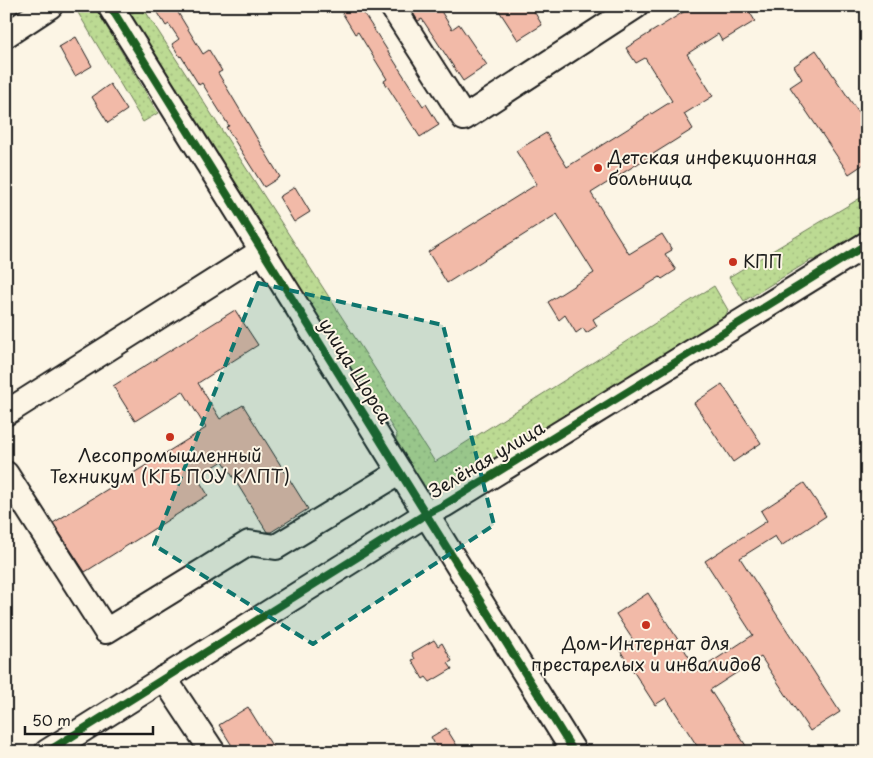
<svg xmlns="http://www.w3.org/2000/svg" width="873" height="758" viewBox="0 0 873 758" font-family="'Playpen Sans',sans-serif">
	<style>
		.grass { fill: url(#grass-dots); stroke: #6c7b58 }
		.building { fill: #f2baa8; stroke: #1c1c1c }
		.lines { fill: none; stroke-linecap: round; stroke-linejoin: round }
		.minor-casing { stroke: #1c1c1c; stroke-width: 28 }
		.minor { stroke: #fcf5e5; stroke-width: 24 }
		.cycleway-casing { stroke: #fcf5e5; stroke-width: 11 }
		.cycleway { stroke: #1b5e20; stroke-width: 8 }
		.marked { fill: #0f766e; fill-opacity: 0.2; stroke: #0f766e; stroke-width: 4; stroke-dasharray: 10 6; stroke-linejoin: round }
		.poi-dot { fill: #c8321e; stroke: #fcf5e5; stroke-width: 2 }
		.labels { text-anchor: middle; stroke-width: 4; stroke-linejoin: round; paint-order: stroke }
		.poi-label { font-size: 18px; fill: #1c1c1c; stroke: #fcf5e5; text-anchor: start }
		.street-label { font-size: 18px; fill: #1c1c1c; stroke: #fcf5e5 }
	</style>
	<defs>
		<pattern id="grass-dots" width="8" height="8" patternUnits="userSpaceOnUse" patternTransform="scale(1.25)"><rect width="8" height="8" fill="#bcda93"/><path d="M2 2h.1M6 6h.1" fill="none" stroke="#a1ba7e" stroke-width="1.8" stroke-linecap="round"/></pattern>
	</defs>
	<rect width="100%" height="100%" fill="#fcf5e5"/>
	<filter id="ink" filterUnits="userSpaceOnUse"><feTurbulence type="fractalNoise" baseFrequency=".02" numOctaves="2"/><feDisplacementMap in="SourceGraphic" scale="10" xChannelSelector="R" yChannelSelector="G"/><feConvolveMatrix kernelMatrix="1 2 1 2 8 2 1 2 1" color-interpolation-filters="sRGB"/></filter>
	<g filter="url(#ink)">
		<g class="grass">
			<path d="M74 6H91L96 9 158 113 143 122Z"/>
			<path d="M120 6H142L435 462 714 286 728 310 723 323 458 485C417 500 413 478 394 447L397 435 362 379 346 372Z"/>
			<path d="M867 194V236L828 260H811L744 301 729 277Z"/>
		</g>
		<g class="building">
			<path d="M154 6H174L203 54 209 50 222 71 218 73 280 177 264 187 226 127 229 126 202 83 199 85 181 56 180 57 172 44 179 39 169 24 166 26Z"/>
			<path d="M338 6H359L423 106 426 104 439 125 420 137 384 81 387 79 358 32 355 34Z"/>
			<path d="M409 6H442L439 8 452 29 459 24 487 65 463 81 422 19 418 21Z"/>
			<path d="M496 6H531L542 25 518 40Z"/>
			<path d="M693 6H746L755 21 722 41 718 34 687 54 713 96 684 114 693 129 591 193 629 254 662 234 672 250 665 254 676 270 662 279 660 277 593 319 597 326 586 333 583 328 576 333 565 315 559 320 548 302 594 273 557 214 447 283 428 252 537 184 516 151 546 133 567 167 672 101 645 58 636 63 626 48Z"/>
			<path d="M76 37 92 66 75 76 59 47Z"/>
			<path d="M816 50 867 125V162L849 174 790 87 802 79 794 66Z"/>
			<path d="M110 84 127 110 108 123 92 97Z"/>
			<path d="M295 187 310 212 294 222 279 197Z"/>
			<path d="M235 310 258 345 198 383 220 419 243 405 308 509 271 532H267L223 461 197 477 208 495 85 572 53 523 206 428 183 391 135 421 113 386Z"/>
			<path d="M722 384 761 443 733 462 694 403Z"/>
			<path d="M804 483 826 516 781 546 775 536 740 558 840 712 810 731 761 657 710 690 750 752H701L666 698 655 705 619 649 633 640 616 614 648 593 698 671 753 635 705 561 767 521 761 511Z"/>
			<path d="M434 640 438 646 442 643 452 661 448 663 452 669 430 682 426 677 423 679 412 660 415 659 412 653Z"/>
			<path d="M248 707 276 752H236L219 725Z"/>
			<path d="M446 728 461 752H439L431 737Z"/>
		</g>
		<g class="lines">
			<g class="minor-casing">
				<g id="minor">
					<path d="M110 6 574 752"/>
					<path d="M392 6 464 118 636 6"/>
					<path d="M6 35 50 6"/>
					<path d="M6 413 262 251"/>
					<path d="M6 474 106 631 249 543 276 547 400 472"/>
					<path d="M164 678 213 752"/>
					<path d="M47 752 426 514 444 505 867 244"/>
				</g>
			</g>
			<use href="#minor" class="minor"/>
			<g class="cycleway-casing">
				<g id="cycleway">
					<path d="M110 6 574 752"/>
					<path d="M47 752 426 514 444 505 867 244"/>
				</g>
			</g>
			<use href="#cycleway" class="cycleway"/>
		</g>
	</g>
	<path class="marked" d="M258 283 443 325 494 525 313 644 154 545Z"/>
	<g class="poi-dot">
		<circle cx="598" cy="168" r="5"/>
		<circle cx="733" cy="262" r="5"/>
		<circle cx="170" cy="437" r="5"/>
		<circle cx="646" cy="625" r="5"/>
	</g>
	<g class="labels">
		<g class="poi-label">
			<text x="608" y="164">Детская инфекционная<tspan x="608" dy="21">больница</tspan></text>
			<text x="743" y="268">КПП</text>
			<text x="170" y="462" text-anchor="middle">Лесопромышленный<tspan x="170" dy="21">Техникум (КГБ ПОУ КЛПТ)</tspan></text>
			<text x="646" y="650" text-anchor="middle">Дом-Интернат для<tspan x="646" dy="21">престарелых и инвалидов</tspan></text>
		</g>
		<g class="street-label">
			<text transform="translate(355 371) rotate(58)" y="6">улица Щорса</text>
			<text transform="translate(487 460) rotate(-31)" y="6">Зелёная улица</text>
		</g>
	</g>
	<rect width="873" height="758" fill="none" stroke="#fcf5e5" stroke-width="25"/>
	<rect x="12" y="12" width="848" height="733" fill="none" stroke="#1c1c1c" stroke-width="2" filter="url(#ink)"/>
	<path d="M25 726v8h128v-8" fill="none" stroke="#1c1c1c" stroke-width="2.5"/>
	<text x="32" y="726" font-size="15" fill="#1c1c1c" stroke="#fcf5e5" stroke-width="4" paint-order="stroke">50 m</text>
</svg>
